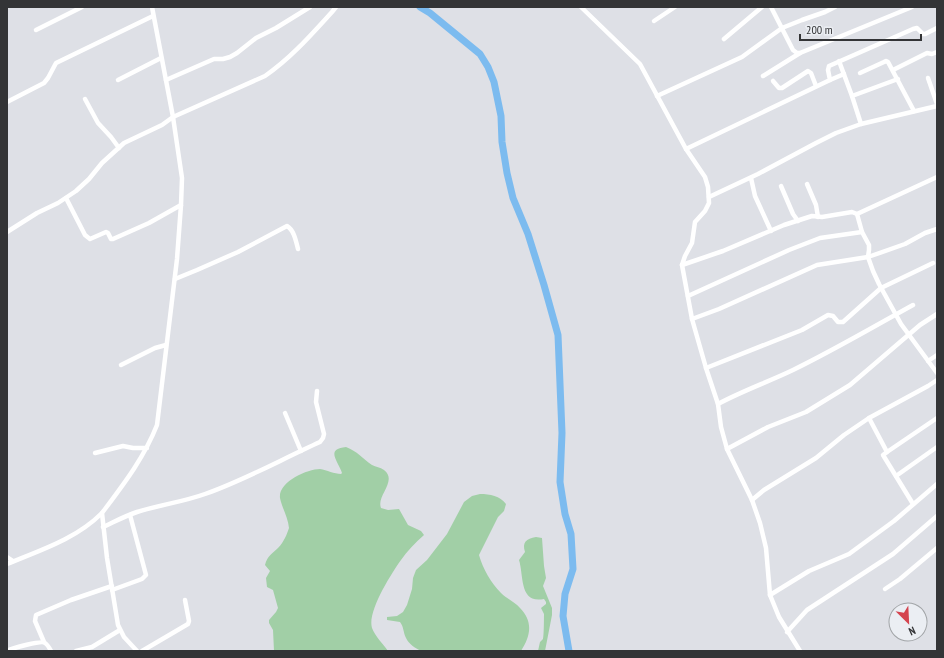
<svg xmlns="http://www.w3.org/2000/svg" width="944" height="658" viewBox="0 0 944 658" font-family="'PT Sans Narrow',sans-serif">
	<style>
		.green { fill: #a1cfa6 }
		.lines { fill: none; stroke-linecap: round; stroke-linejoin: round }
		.river { stroke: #7cbbef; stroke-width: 7 }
		.minor { stroke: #fff; stroke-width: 4.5 }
	</style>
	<rect width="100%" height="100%" fill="#dee0e6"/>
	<g class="green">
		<path d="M346 447C357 451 363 459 372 465 376 467 380 467 384 470 398 481 376 496 381 508L388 510 399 509 408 525 421 531 424 535C415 543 407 551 401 560 391 574 367 612 372 628 375 636 383 644 388 651H274L273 630 269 623V620L276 612 278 608 273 590 267 587 266 578 270 571 265 565C267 556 273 553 278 548 284 542 287 534 289 528 288 517 282 508 280 498 278 482 307 469 320 469 327 470 334 474 341 474L342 473C338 461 325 449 346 447Z"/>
		<path d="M480 494C490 494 500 496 506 504L504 511 498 517 479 555C483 569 491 583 501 593 507 599 515 602 520 608 534 622 530 637 521 651H421C415 648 409 644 406 638 403 632 404 627 400 622L387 620V617L397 616 403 612 407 605 412 589 413 578 416 570 427 560 447 534 464 502 472 496Z"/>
		<path d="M536 537 542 538 544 566 546 578 543 586 552 608V615L545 651H538L540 642 543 639C544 636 544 617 544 614 543 612 542 610 541 608L546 604V602L544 599C519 604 524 576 519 560L525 552C522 542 526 539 536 537Z"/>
	</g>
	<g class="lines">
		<path class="river" d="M420 7 430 13 480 54 488 67 494 82 501 116 502 142 507 173 513 198 528 234 544 285 558 335 562 433 560 482 565 514 571 534 573 569 565 594 563 616 569 651"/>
		<g class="minor">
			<path d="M581 7 640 64 686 149 705 177 708 187 709 203 705 211 695 222 692 243 685 256 682 265 692 319 706 368 718 404 721 427 727 449 752 500 760 523 766 548 770 595 779 617 800 651"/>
			<path d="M771 7 793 50 797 53H800L912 7"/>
			<path d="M654 21 675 7"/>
			<path d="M36 30 82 7"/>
			<path d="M724 39 762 7"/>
			<path d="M839 61 852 96"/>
			<path d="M893 70 927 53 932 54 937 52"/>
			<path d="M860 73 884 62 886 61 888 62 914 111"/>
			<path d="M763 76 800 53"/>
			<path d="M928 78 937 104"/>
			<path d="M118 80 161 58"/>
			<path d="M166 80 214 59H223L230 57 237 53 256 38 276 28 310 7"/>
			<path d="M830 80 844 74"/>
			<path d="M773 81 779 88H782L808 71 811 73 816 86"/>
			<path d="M657 96 742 57 782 28 802 20 825 12 835 7"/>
			<path d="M85 99 98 123 111 137 119 148"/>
			<path d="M7 102 44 83 48 78 56 63 153 16"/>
			<path d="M861 124 852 96 898 79"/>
			<path d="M686 149 830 80 828 70 829 66 913 29 917 28 923 34H925L937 28"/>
			<path d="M751 178 755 196 771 231"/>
			<path d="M807 184 816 205 818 217"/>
			<path d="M781 186 793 214 798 221"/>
			<path d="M709 197 758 174 816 143 836 133 861 124 937 106"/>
			<path d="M66 198 85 235 90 239 106 232 108 233 111 239H113L149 223 181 205"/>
			<path d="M857 214 937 177"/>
			<path d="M7 232 37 213 58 203 76 191 89 179 102 163 124 143 162 125 173 117 265 76C291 58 311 35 332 12L336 7"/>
			<path d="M682 265 723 251 784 225 812 216 822 217 852 212 857 214 862 232 869 245V250L868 257 873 271 879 284 901 324 937 373"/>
			<path d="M175 279 197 270 238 252 287 226C294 230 296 241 298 249"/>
			<path d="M688 296 789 250 820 238 862 232"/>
			<path d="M692 319 719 309 817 265 868 257 905 244 925 233 937 229"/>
			<path d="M928 361 937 355"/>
			<path d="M121 365 155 348 166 345"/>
			<path d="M706 368 802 330 828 315 833 316 838 322H843L881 288 933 263"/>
			<path d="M718 404C742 391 768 382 793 370 834 350 873 327 913 305"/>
			<path d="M285 413 301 451"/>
			<path d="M869 418 887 452 883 455 913 504"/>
			<path d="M727 449 768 427 806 412 850 385 920 325 937 314"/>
			<path d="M887 452 937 418"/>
			<path d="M95 453 123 446 133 448H147"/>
			<path d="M896 476 937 447"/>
			<path d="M752 500 764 490 816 458 844 435 869 418 928 386 937 380"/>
			<path d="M103 527C114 522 125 516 137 512 159 505 183 502 205 494 245 480 282 459 320 442L323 438 324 434 316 402 317 391"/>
			<path d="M7 557 13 561"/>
			<path d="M7 564C41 550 76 539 102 513"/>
			<path d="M885 589 900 579 937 548"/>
			<path d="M112 590 142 579 146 575 130 515"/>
			<path d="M770 595 809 571 849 554 894 521 937 484"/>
			<path d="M787 632 807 610 893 554 937 516"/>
			<path d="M44 642 35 621 36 615 71 600 112 586"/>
			<path d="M7 651C12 648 42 640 45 643 48 645 50 649 51 651"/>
			<path d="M76 651 92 647 120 630"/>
			<path d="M137 651 124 637 118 625 107 558 102 513C123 485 144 458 157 425L177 259 181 205 182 178 173 117 152 7"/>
			<path d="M142 651 188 624 189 621 185 600"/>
		</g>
	</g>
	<rect width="944" height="658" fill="none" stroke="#333436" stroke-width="16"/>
	<g transform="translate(908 622) rotate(156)"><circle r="19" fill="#ebeef3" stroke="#a1a4a7"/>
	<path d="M0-3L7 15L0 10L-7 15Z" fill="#d4444f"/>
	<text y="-6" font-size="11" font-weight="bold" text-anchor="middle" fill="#333436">N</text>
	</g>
	<path d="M800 34v6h121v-6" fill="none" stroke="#333436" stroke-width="2"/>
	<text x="806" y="34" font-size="12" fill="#333436" stroke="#ebeef3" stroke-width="3" paint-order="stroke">200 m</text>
</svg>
